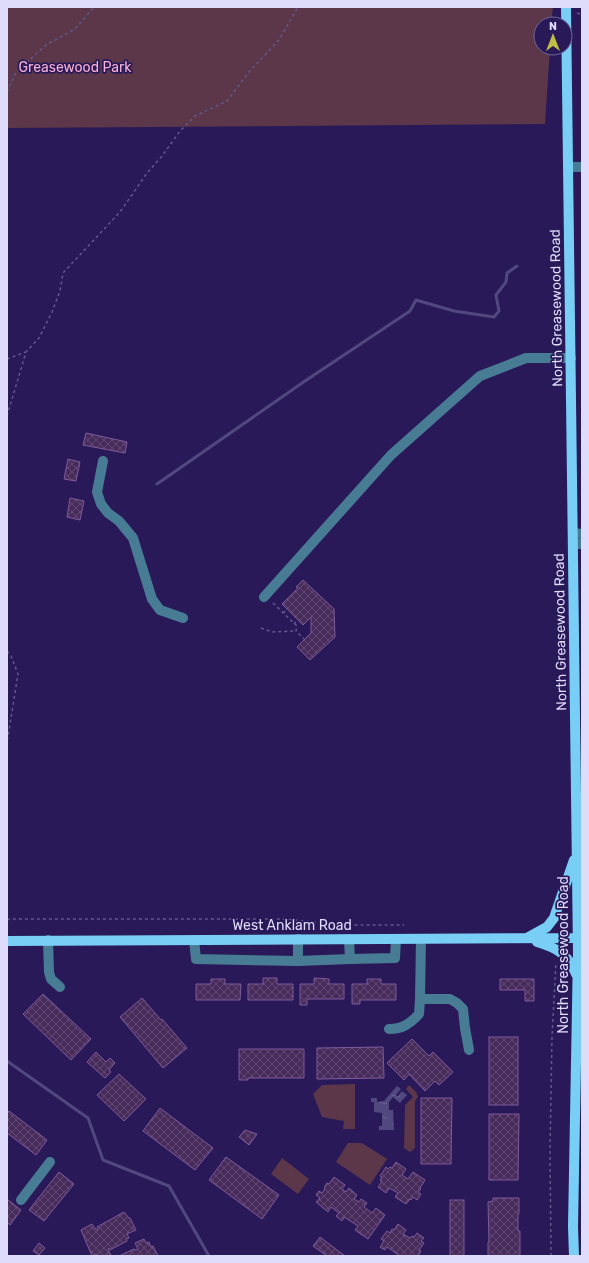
<svg xmlns="http://www.w3.org/2000/svg" width="589" height="1263" viewBox="0 0 589 1263" font-family="Rubik,sans-serif">
	<style>
		.green { fill: #5b3749 }
		.water { fill: url(#water-ripples) }
		.lines { fill: none; stroke-linecap: round; stroke-linejoin: round }
		.stream { stroke: #50487e; stroke-width: 3 }
		.building { fill: url(#building-cross-hatch); stroke: #805b9c }
		.path { stroke: #63578c; stroke-width: 1.5; stroke-dasharray: 3 3; stroke-linecap: butt }
		.minor { stroke: #487c94; stroke-width: 10 }
		.major { stroke: #78cef5; stroke-width: 10 }
		.labels { text-anchor: middle; stroke-width: 3.5; stroke-linejoin: round; paint-order: stroke }
		.park-label { font-size: 14px; fill: #f8b0d2; stroke: #291958 }
		.street-label { font-size: 14px; fill: #dedbfb; stroke: #291958 }
	</style>
	<defs>
		<pattern id="water-ripples" width="26" height="14" patternUnits="userSpaceOnUse"><rect width="26" height="14" fill="#50487e"/><path d="M2 4q2-2 4 0t4 0M15 11q2-2 4 0t4 0" fill="none" stroke="#696291"/></pattern>
		<pattern id="building-cross-hatch" width="8" height="8" patternUnits="userSpaceOnUse"><rect width="8" height="8" fill="#472b5b"/><path d="M0 0l8 8M0 8l8-8" fill="none" stroke="#614973"/></pattern>
	</defs>
	<rect width="100%" height="100%" fill="#291958"/>
	<g class="green">
		<path d="M7 7H553L551 24H541V48H550L545 124 7 128Z"/>
		<path d="M355 1084V1129H343L344 1121 322 1117 313 1094 322 1085Z"/>
		<path d="M409 1085 416 1092 418 1097 415 1101V1148L410 1152 404 1148 405 1105 413 1097 406 1089Z"/>
		<path d="M348 1143H362L387 1159 370 1185 336 1162Z"/>
		<path d="M282 1158 309 1179 298 1194 271 1174Z"/>
	</g>
	<path class="water" d="M397 1086 401 1089 396 1095 397 1097 402 1091 407 1095 400 1103 393 1097 389 1102V1110H393L394 1130H379V1126H382V1113L374 1112V1102H371V1098H377V1102L384 1101Z"/>
	<g class="lines">
		<g class="stream">
			<path d="M157 484 305 381 410 311 416 300 454 311 494 317 499 311 496 295 506 282 507 273 517 266"/>
			<path d="M7 1061 88 1118 103 1160 169 1186 209 1256"/>
		</g>
	</g>
	<g class="building">
		<path d="M86 433 127 442 125 453 83 445Z"/>
		<path d="M68 459 80 462 76 481 64 479Z"/>
		<path d="M70 498 84 501 80 520 67 517Z"/>
		<path d="M303 580 334 609 335 637 310 660 297 647 311 633V617L303 625 282 604 298 588 296 587Z"/>
		<path d="M263 978H277V984H293V1000H248V984H263Z"/>
		<path d="M314 978 329 979V984H344V999H307V1005H300V984H314Z"/>
		<path d="M211 979H225V984H241L240 1000H196V984H211Z"/>
		<path d="M367 979H381V984H396V1000H360V1004H352V984H367Z"/>
		<path d="M500 979H534V1001H525V990H500Z"/>
		<path d="M43 994 91 1039 71 1060 23 1014Z"/>
		<path d="M142 998 161 1020 162 1019 187 1048 163 1068 120 1017Z"/>
		<rect x="489" y="1037" width="29" height="68"/>
		<path d="M412 1039 429 1056 433 1052 453 1072 439 1085 435 1081 425 1091 409 1074 404 1080 387 1063Z"/>
		<path d="M383 1047 384 1078 317 1079V1048Z"/>
		<path d="M239 1049H304V1078H248V1080H239Z"/>
		<path d="M96 1052 106 1062 110 1058 115 1063 109 1070 111 1072 105 1078 87 1062Z"/>
		<path d="M119 1074 146 1099 124 1121 97 1095Z"/>
		<path d="M421 1098H452L451 1164H421Z"/>
		<path d="M160 1108 213 1148 195 1170 143 1131Z"/>
		<path d="M9 1111 47 1140 36 1155 7 1133V1114Z"/>
		<path d="M489 1114H519L518 1180H489Z"/>
		<path d="M245 1130 257 1134 249 1145 239 1137Z"/>
		<path d="M226 1157 279 1195 262 1219 209 1180Z"/>
		<path d="M396 1162 406 1169 402 1175 408 1179 413 1172 425 1180 420 1188 421 1189 418 1192 421 1194 417 1200 413 1197 411 1200 410 1199 406 1204 395 1197 398 1193 389 1188 386 1193 378 1187 382 1181 380 1180 382 1177 380 1176 386 1167 388 1169 390 1167 392 1168Z"/>
		<path d="M59 1172 74 1184 44 1221 29 1210Z"/>
		<path d="M334 1177 345 1185 342 1189 346 1192 349 1188 357 1195 354 1199 359 1202 361 1199 367 1203 364 1207 372 1213 376 1208 385 1215 368 1239 355 1230 358 1226 344 1217 342 1221 336 1216 339 1213 331 1207 328 1212 316 1202 320 1198 316 1195 319 1191 322 1193 325 1189 324 1188 327 1183 329 1184Z"/>
		<path d="M493 1198H519V1214H518V1231H520V1256H488V1242H489L488 1202 493 1201Z"/>
		<path d="M7 1199 21 1210 10 1225 7 1222Z"/>
		<rect x="450" y="1200" width="14" height="56"/>
		<path d="M124 1212 129 1218H130L136 1230 127 1234 129 1238 126 1239 127 1241 110 1250 109 1248 108 1250 111 1255 97 1256 96 1254 92 1256 81 1230 92 1224 96 1230 98 1229 97 1227Z"/>
		<path d="M398 1224 406 1230 403 1234 410 1238 412 1236 414 1237 417 1233 424 1238 421 1241 424 1243 419 1250 421 1251 418 1256H400L387 1247 385 1250 380 1247 384 1241 381 1239 387 1231 390 1233 392 1229 394 1230Z"/>
		<path d="M320 1237 345 1256H327L313 1246Z"/>
		<path d="M144 1239 146 1243 149 1242 151 1247 153 1246 158 1256H119L134 1249 135 1250 138 1249 135 1243Z"/>
		<path d="M39 1243 45 1248 39 1255 33 1251Z"/>
	</g>
	<g class="lines">
		<g class="path">
			<path d="M577 13 580 14 582 12"/>
			<path d="M7 92 16 72 46 45 75 29 94 7"/>
			<path d="M7 359 26 352"/>
			<path d="M7 416 26 352 39 338 52 312 60 291 63 273 120 212 147 173 162 156 180 131 195 116 227 101 249 72 279 40 298 7"/>
			<path d="M273 603 297 626 296 631 304 639"/>
			<path d="M283 613 287 610"/>
			<path d="M294 624 297 620"/>
			<path d="M261 628 272 632 296 631"/>
			<path d="M7 651 11 656 18 674 7 743"/>
			<path d="M7 920 10 919H282L351 925H404"/>
			<path d="M551 1256 550 1151 552 1037 556 962"/>
		</g>
		<g class="minor">
			<path d="M569 167H582"/>
			<path d="M103 461 97 492 101 504 108 513 119 521 133 538 152 599 160 610 183 618"/>
			<path d="M573 533 582 534"/>
			<path d="M573 544H582"/>
			<path d="M264 597 391 455 480 376 526 358H571"/>
			<path d="M48 940 49 972 51 979 60 987"/>
			<path d="M194 940 196 959 298 961V939"/>
			<path d="M350 959 395 958 396 939"/>
			<path d="M298 961 350 959 349 939"/>
			<path d="M420 999H450L457 1003 463 1009 465 1028 469 1050"/>
			<path d="M389 1029C402 1029 410 1024 419 1014L420 999 421 939"/>
			<path d="M21 1200 50 1162"/>
		</g>
		<g class="major">
			<path d="M566 7 578 952 573 1227 574 1256"/>
			<path d="M527 938 547 927 554 918 574 860"/>
			<path d="M7 941 578 938 582 937"/>
			<path d="M537 942C557 948 568 954 576 974"/>
		</g>
	</g>
	<g class="labels">
		<g class="park-label">
			<text x="75" y="72">Greasewood Park</text>
		</g>
		<g class="street-label">
			<text transform="translate(556 308) rotate(-91)" y="5">North Greasewood Road</text>
			<text transform="translate(560 632) rotate(-91)" y="5">North Greasewood Road</text>
			<text x="292" y="930">West Anklam Road</text>
			<text transform="translate(563 955) rotate(-90)" y="5">North Greasewood Road</text>
		</g>
	</g>
	<rect width="589" height="1263" fill="none" stroke="#dedbfb" stroke-width="16"/>
	<g transform="translate(553 36)"><circle r="19" fill="#291958" stroke="#716799"/>
	<path d="M0-3L7 15L0 10L-7 15Z" fill="#bfbe42"/>
	<text y="-6" font-size="11" font-weight="bold" text-anchor="middle" fill="#dedbfb">N</text>
	</g>
</svg>
